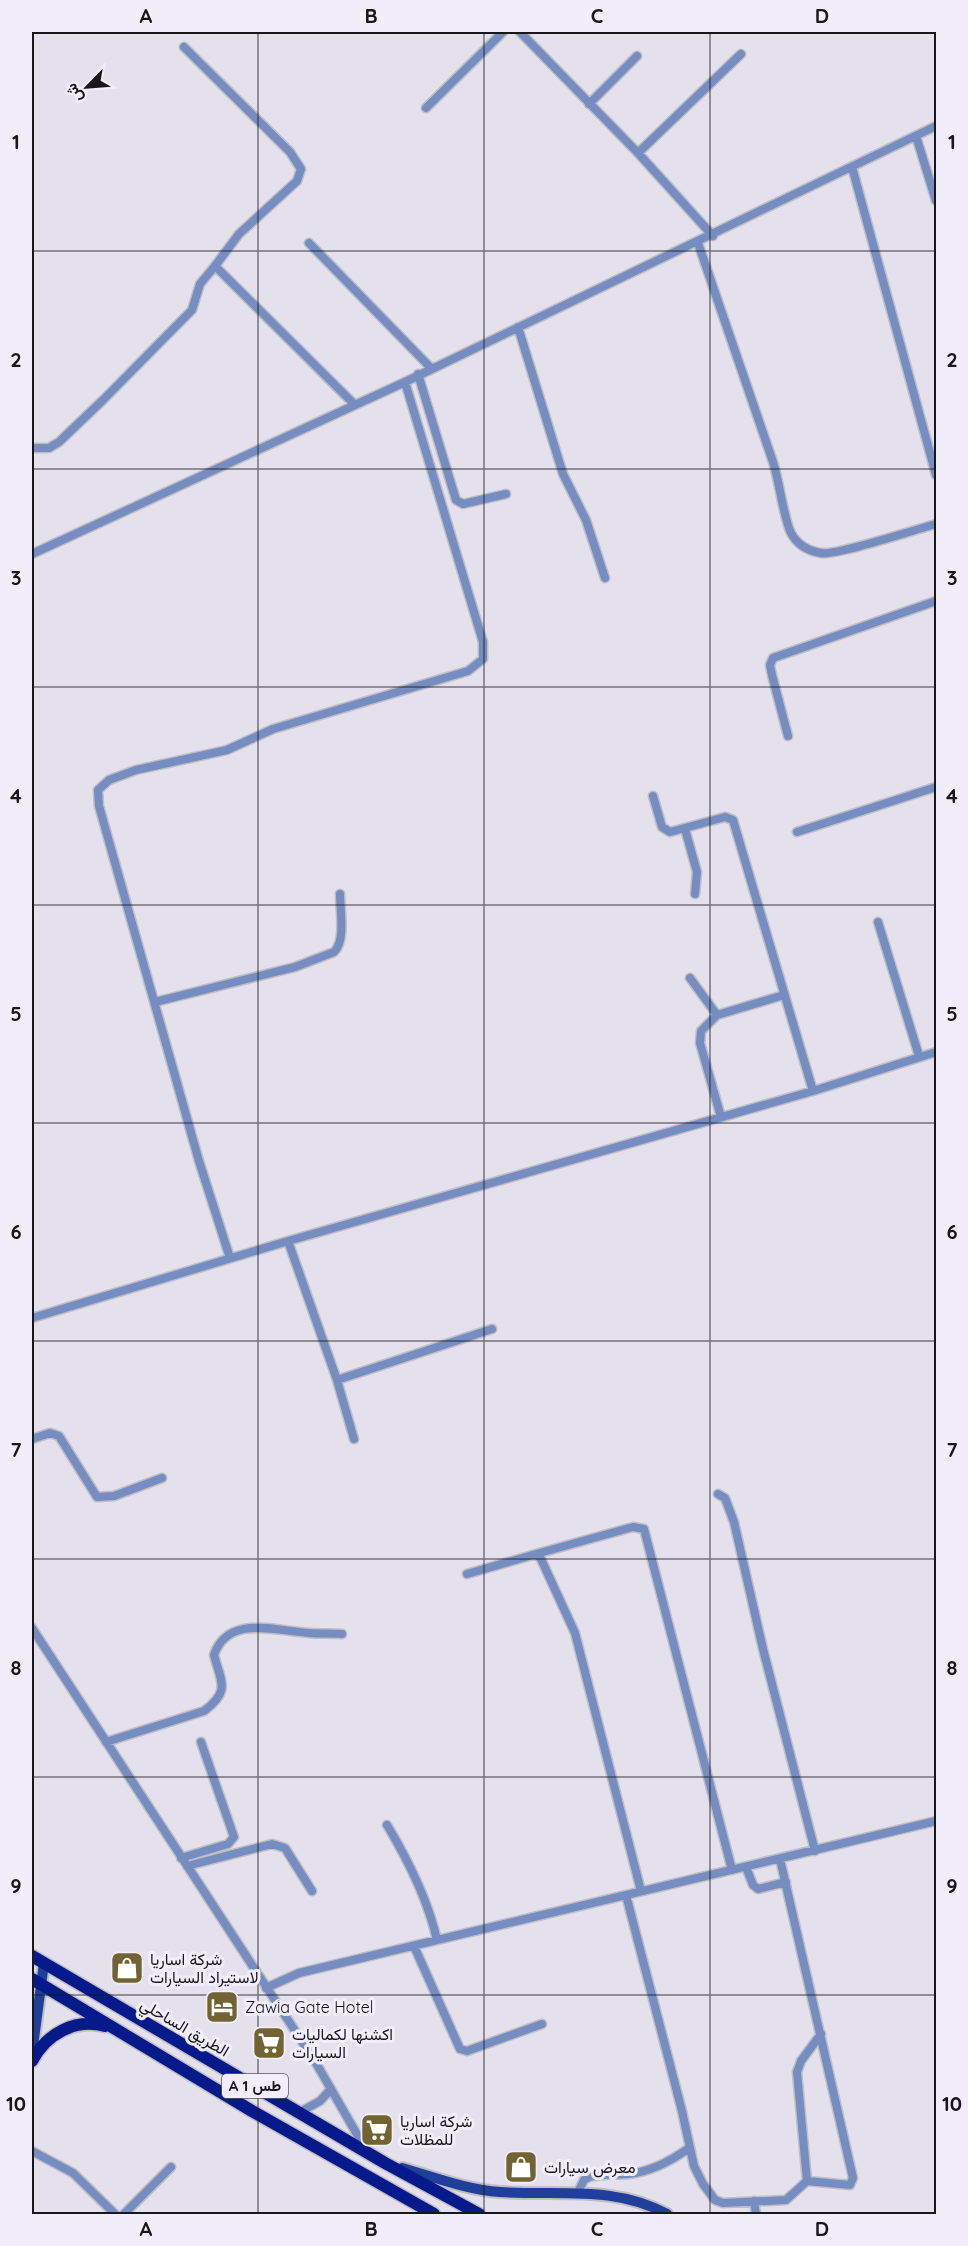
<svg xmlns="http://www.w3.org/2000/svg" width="968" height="2246" font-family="Quicksand,Vazirmatn,sans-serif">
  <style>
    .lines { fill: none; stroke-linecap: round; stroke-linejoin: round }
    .minor-casing { stroke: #bfbdc6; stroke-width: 11 }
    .major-casing { stroke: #bfbdc6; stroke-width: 14 }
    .highway-casing { stroke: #bfbdc6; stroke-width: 15 }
    .minor { stroke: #758dc0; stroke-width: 8 }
    .major { stroke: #1f3f9b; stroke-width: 10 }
    .highway { stroke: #061a8c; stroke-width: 12 }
    .grid { fill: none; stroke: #18171b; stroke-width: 1.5; stroke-opacity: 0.55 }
    .labels { text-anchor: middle; stroke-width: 6; stroke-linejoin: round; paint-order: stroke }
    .shield { fill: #f1eef9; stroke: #59585e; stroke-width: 1.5 }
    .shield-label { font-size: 15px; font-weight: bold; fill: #18171b }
    .poi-label { font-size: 16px; fill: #18171b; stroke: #f1eef9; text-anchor: start }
    .street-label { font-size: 16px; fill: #18171b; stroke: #f1eef9 }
    .neatline { fill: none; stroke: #18171b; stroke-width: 2 }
    .grid-label { font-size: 20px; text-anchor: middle; font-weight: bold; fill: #18171b }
  </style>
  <rect width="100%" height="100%" fill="#e4e1ec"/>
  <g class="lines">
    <defs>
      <path id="minor" d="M520,32L638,153L713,236
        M184,47L290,152L301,169L297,181L239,234L215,266L355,405
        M589,104L637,56
        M426,108L503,32
        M916,136L936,201
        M638,153L741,54
        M852,167L936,475
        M309,243L431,368
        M698,243L773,462C779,480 784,520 791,533C797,544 808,551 821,553C835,556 917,529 936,524
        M518,327L563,474L586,520L605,578
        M418,374L456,500L463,504L506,494
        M32,448H49L59,442L103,400L192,310L200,284L215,266
        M32,554L405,382L936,126
        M788,736L772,675L770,665L773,658L936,601
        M653,796L662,827L670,832L725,817L733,820L813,1091
        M685,829L697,872L695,894
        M797,832L936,787
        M878,922L919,1056
        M690,978L717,1015
        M155,1002L295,967L334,952C346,941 340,910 340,894
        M721,1117L700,1043L701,1031L717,1015L784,995
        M288,1241L337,1380L354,1439
        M230,1258L199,1161L99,806L98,790L109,780L136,770L227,750L273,729L468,671L483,659V642L405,382
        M32,1318L288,1241L813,1091L936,1052
        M337,1380L492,1329
        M32,1439L50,1433L59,1436L97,1497L114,1496L162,1478
        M718,1494L725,1498L734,1522L763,1649L815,1851
        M536,1554L633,1527L644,1529L732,1870
        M467,1574L536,1554L541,1559L575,1633L641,1891
        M32,1628L316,2063L366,2150
        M106,1742L204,1711C231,1691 221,1682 214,1655C228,1614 276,1631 309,1633C319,1634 331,1633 342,1634
        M387,1825C408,1860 428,1900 437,1940
        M181,1858L228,1844L234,1837L201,1742
        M187,1866L272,1844L285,1848L312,1891
        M746,1867L753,1885L758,1889L786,1882
        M626,1895L682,2111L694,2166L703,2184L715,2200L723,2203L786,2200L807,2181L850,2185L853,2178L780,1859
        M414,1946L460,2049L467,2051L542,2024
        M266,1988L299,1973L936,1821
        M300,2112L320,2101L331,2089
        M32,2151L73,2173L115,2214
        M807,2181L797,2072L801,2061L821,2034
        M578,2192L584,2180L589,2177C601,2174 615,2175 628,2174C650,2172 671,2161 689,2148
        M754,2201L756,2214
        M124,2214L171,2167"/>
      <path id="major" d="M32,2054L44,1963
        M402,2168C434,2177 467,2190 500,2192C558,2196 614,2185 667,2214"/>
      <path id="highway" d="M32,1956L385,2163L479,2214
        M32,1979L252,2111L434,2214
        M32,2061C46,2034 75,2018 105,2026"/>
    </defs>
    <use href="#minor" class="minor-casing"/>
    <use href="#major" class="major-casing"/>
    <use href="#highway" class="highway-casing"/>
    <use href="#minor" class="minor"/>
    <use href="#major" class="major"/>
    <use href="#highway" class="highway"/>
  </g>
  <path class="grid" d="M258,32V2214M484,32V2214M710,32V2214M32,251H936M32,469H936M32,687H936M32,905H936M32,1123H936M32,1341H936M32,1559H936M32,1777H936M32,1995H936"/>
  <defs>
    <symbol id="shop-square" viewBox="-11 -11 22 22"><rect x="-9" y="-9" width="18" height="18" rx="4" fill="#726432" stroke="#f1eef9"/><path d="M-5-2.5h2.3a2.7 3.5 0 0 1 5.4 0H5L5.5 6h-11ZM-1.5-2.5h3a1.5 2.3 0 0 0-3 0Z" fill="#fff"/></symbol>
    <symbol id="hotel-square" viewBox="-11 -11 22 22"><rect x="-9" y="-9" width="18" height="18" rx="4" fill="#726432" stroke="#f1eef9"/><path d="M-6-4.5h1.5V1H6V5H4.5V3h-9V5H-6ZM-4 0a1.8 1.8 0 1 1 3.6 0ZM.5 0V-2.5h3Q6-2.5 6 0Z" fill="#fff"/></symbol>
    <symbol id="supermarket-square" viewBox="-11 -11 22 22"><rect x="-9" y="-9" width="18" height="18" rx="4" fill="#726432" stroke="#f1eef9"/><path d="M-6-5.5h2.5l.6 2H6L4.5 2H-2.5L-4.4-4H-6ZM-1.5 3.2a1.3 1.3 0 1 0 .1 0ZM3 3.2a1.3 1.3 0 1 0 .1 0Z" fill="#fff"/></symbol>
  </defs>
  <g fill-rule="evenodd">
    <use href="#shop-square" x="108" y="1949" width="38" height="38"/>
    <use href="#hotel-square" x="203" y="1988" width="38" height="38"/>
    <use href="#supermarket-square" x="250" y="2024" width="38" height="38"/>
    <use href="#supermarket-square" x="358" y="2111" width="38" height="38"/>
    <use href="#shop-square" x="502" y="2148" width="38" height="38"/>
  </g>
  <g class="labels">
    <rect class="shield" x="222" y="2074" width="66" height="24" rx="4.5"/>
    <g class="shield-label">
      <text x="255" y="2091">A 1 طس</text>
    </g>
    <g class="poi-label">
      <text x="150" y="1965">شركة اساريا<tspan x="150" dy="18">لاستيراد السيارات</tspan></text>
      <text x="245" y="2013">Zawia Gate Hotel</text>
      <text x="292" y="2040">اكشنها لكماليات<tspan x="292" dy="18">السيارات</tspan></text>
      <text x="400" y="2127">شركة اساريا<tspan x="400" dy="18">للمظلات</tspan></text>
      <text x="544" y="2173">معرض سيارات</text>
    </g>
    <g class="street-label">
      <text transform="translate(185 2027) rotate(30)" y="6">الطريق الساحلي</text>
    </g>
  </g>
  <rect width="968" height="2246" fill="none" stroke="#f1eef9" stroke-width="66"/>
  <g transform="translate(87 87) rotate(245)" stroke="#f1eef9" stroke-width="4.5" paint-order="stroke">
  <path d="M0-4.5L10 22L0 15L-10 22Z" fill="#18171b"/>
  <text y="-9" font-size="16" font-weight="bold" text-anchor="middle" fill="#18171b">ش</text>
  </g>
  <rect x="33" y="33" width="902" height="2180" class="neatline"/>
  <g class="grid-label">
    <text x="146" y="23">A</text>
    <text x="371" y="23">B</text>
    <text x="597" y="23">C</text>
    <text x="822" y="23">D</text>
    <text x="16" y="149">1</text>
    <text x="952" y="149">1</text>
    <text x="16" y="367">2</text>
    <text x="952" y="367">2</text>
    <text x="16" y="585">3</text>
    <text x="952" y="585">3</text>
    <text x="16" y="803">4</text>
    <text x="952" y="803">4</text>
    <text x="16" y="1021">5</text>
    <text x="952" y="1021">5</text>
    <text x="16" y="1239">6</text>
    <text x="952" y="1239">6</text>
    <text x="16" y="1457">7</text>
    <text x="952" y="1457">7</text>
    <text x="16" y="1675">8</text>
    <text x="952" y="1675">8</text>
    <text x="16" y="1893">9</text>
    <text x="952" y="1893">9</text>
    <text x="16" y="2111">10</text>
    <text x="952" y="2111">10</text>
    <text x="146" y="2236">A</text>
    <text x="371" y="2236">B</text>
    <text x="597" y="2236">C</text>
    <text x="822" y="2236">D</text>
  </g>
</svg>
